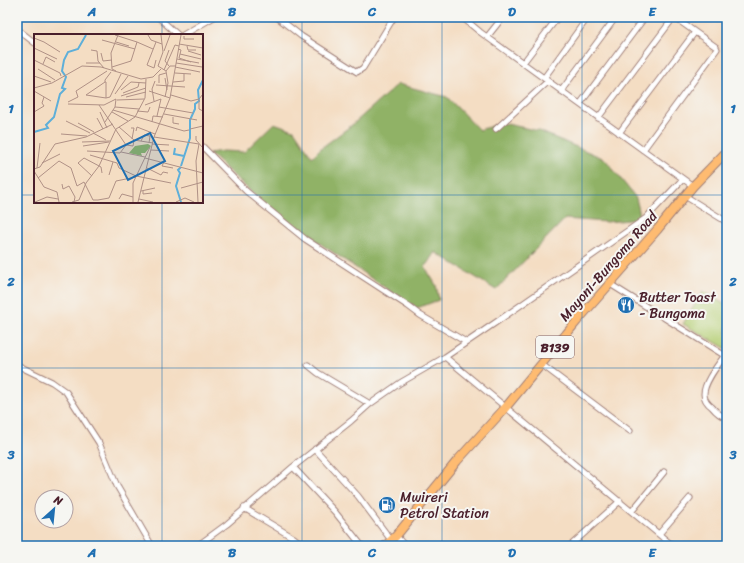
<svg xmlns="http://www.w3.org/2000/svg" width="744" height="563" font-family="Sriracha,sans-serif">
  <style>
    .green { fill: #b5cf75; stroke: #807750 }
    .forest { fill: #90b266; stroke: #6d6848 }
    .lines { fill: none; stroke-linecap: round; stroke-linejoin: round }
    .street-casing { stroke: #9f7e77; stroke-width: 7 }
    .primary-casing { stroke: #9f7e77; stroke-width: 10 }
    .street { stroke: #fff; stroke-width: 5 }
    .primary { stroke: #febb71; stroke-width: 8 }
    .grid { fill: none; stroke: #1f6fb2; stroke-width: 1; stroke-opacity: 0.55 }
    .labels { text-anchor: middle; stroke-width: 4; stroke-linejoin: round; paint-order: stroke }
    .shield { fill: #f6f6f2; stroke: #7e6067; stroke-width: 1 }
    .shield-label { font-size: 13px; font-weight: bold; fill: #4a1f2b }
    .street-label { font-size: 14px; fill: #4a1f2b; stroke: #f6f6f2 }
    .poi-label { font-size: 14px; fill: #4a1f2b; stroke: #f6f6f2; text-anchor: start }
    .inset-river { fill: none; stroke: #5eafd9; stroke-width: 2 }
    .inset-road { fill: none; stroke: #b09186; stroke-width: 1 }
    .view { fill: #1f6fb2; fill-opacity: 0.15; stroke: #1f6fb2; stroke-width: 2 }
    .inset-edge { fill: none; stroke: #4a1f2b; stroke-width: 2 }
    .neatline { fill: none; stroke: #1f6fb2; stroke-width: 1.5 }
    .grid-label { font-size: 13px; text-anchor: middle; font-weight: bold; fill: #1f6fb2 }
  </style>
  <rect width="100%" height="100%" fill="#f6f6f2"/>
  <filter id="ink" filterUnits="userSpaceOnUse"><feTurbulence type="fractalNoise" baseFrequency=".025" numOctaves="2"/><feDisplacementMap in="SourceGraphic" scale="8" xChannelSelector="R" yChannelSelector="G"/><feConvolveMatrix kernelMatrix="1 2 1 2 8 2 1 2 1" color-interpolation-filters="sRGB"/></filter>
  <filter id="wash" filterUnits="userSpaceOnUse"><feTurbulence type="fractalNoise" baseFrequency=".012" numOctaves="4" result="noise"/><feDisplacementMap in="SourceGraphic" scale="16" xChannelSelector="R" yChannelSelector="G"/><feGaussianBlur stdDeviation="0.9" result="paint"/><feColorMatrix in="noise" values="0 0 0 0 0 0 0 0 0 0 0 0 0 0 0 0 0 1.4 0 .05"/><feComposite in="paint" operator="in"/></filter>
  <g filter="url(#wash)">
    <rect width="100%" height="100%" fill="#f4ddc3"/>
    <path class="green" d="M703,291L727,306V349L683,324Z"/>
    <path class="forest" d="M398,84L447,97L479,130L502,123L539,131L605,159L636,198L641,219L606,222L565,219L496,290L435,252L425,267L436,285L439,300L414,309L387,289L271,210L209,153L223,151L244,152L274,123L294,130L312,157L321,148L352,125Z"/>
  </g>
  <g filter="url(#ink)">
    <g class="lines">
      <defs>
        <path id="street" d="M158,17L178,35
          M277,17L301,36L357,72L363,68L394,17
          M462,17L480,32L693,186
          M17,29L35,43
          M183,35L214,17
          M487,37L503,17
          M523,63L558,17
          M544,78L588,17
          M561,91L616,17
          M580,104L645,17
          M598,118L674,17
          M496,129L548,81
          M619,133L695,32
          M202,146L246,191L305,239L408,306L420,315L466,342
          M643,150L717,49L716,47L674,17
          M685,196L727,222
          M610,284L727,357
          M725,355C718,365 704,382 704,394C704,399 708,404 712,407C716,412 721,416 727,418
          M445,357L673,546
          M541,364L630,431
          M17,365L52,382L66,392L99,443L117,486L152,546
          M308,365L318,373L370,404
          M315,449L358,496L391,540
          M293,467L335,512L362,546
          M244,508L294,538L304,546
          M632,511L664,472
          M659,534L690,498
          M396,536L405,546
          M197,546L227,524L293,467L351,421L370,404L400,383L445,357L495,323L646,218L683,179
          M570,546L620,501"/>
        <path id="primary" d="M385,546L396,536L457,461L506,407L577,321L657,230L693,186L727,151"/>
      </defs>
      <use href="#street" class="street-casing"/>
      <use href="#primary" class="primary-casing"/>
      <use href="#street" class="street"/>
      <use href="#primary" class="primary"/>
    </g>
  </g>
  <path class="grid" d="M162,17V35M302,17V546M442,17V546M582,17V546M17,195H35M202,195H727M162,202V546M17,368H727"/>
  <defs>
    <symbol id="restaurant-disc" viewBox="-11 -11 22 22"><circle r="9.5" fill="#1f6fb2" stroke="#f6f6f2"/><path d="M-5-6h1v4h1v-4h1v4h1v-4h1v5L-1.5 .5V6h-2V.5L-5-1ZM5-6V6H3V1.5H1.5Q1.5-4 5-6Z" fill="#fff"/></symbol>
    <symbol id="fuel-disc" viewBox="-11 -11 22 22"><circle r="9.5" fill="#1f6fb2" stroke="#f6f6f2"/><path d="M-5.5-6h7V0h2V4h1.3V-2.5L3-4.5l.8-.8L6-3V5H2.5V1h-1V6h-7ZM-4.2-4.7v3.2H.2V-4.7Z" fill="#fff"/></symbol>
  </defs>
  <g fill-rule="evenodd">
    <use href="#restaurant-disc" x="616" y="295" width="20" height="20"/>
    <use href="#fuel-disc" x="377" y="495" width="20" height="20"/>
  </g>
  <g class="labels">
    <rect class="shield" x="536" y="336" width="38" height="22" rx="3"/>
    <g class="shield-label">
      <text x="555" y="352">B139</text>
    </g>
    <g class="street-label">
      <text transform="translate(608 266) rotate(-49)" y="5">Mayoni-Bungoma Road</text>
    </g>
    <g class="poi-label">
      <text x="639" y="302">Butter Toast<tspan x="639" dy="16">- Bungoma</tspan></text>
      <text x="400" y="502">Mwireri<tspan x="400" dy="16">Petrol Station</tspan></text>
    </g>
  </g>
  <g transform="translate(34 34)">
    <rect width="169" height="169" fill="#f4ddc3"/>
    <path d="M114,110L117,112L111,119H107L108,122L95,119L101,112Z" fill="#90b266"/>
    <path class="inset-river" d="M0,98L14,94L12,91L20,83L26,60L31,55L28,54L32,43L28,37L30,26L34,18L44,15L52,1M141,114L140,120L150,122M147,132L156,104V86L161,75V70L165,67L164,56L169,46M147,168L142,152L146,139L144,136L147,133"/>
    <path class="inset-road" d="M114,1L117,6L128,10M127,1L129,18L124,32L132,37L134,49L131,63M150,2V5H160M0,4L10,8L26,18M68,6L101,15M82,8L95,12M103,8L119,15M122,8L113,31L120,34L122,26M145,10L169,14M153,12L154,16H162M0,14L23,25M144,15L147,16L145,24L157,28M57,16L63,17L64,27L70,34M130,17L136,1M154,17L167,21M67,19L69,27L78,26M146,20L167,25M143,25L165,29M0,26L26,39L27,42M52,29H66M142,29L168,33M9,30L12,23L21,28M135,32L131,27L135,16M78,33L97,27L103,8L81,1M141,33L166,38M4,35L21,46M130,36L141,11L145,12M82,37L78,35L77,19L84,1M132,37L136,32H142M141,39L157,40M0,42L17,48M131,44L133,56M71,48L52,61L72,64V48H71V46L77,38M139,48L150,47V40M125,49V41L132,39M122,51L151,53M0,54L18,49L48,32L67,33L107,45L119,43L127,35M87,56L97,48L112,49M0,57L17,67M115,57L136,64M89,59L104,53L105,49M81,60L94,42M137,61L157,67L165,65L169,60M87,62L112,54M92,63L112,58M72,64L76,63L87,40M83,66L110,65M165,66V75L169,77M120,67L118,55L121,47M34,68L44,63L42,57L73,37M34,70L70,71L82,65L81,73L71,88M65,71L92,111M111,71L127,65L123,82M81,73L105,75M125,73L159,79M79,76L150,97L155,96M103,77L114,78L116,73M0,78L10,72L8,69L10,63M66,78L73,94M78,78L94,87M130,80L163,86M139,83V89L145,90M63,84L69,95M32,87L56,99M118,88L119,82L129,83M44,89L60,98M85,93L100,106L119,109M97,94H100L98,105M82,95L101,83L111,64L112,45M156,95L169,92M102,97L103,93L121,100M59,99L72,106M27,100L53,102M162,102V106L169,114M120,103L165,110M107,107L110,101L116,102L115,109M48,108L76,107M118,110L135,111M92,111L99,112L100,106M49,112L75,108M117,116L135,117M53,117L86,119L92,111M87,118L111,123M56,121L83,129L85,134L102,142M111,124L169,139M130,128L128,132L139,134M8,129L26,120M3,134L6,109M113,134L127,141L129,138L134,139M0,135L6,133L21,110L52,103L79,90M0,137L10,153L23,158L25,168M75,141L79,128M58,142L44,129L50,124L67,133L68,139M102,142L137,149M4,144L25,127L37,134L43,152L50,148L59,166H64L75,164L82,147L102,143M28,150L29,155L35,152L41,163L40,168M147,154L169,148M107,157L121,154M109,157V160L118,159M85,165L88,160L99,163M105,165L119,168M1,168L13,163L24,165M38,168L45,166L52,149L65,132L82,95M99,168V149L116,113M104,168L120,103L136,64L147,1M142,168L151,164L160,168M164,168L162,127L165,110"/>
    <path class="view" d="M116,99L131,127L94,146L79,117Z"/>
    <rect width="169" height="169" class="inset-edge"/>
  </g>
  <rect width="744" height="563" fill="none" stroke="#f6f6f2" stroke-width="44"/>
  <g transform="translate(54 509) rotate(27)"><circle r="19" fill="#f6f6f2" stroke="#b1a0a2"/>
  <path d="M0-3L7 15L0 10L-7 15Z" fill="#1f6fb2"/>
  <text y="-6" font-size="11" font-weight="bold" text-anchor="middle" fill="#4a1f2b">N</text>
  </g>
  <rect x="22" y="22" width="700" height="519" class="neatline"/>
  <g class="grid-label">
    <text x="92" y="16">A</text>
    <text x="232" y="16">B</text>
    <text x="372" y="16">C</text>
    <text x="512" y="16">D</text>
    <text x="652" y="16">E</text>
    <text x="11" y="113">1</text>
    <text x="733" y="113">1</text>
    <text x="11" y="286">2</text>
    <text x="733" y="286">2</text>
    <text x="11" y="459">3</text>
    <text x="733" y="459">3</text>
    <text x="92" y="557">A</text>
    <text x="232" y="557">B</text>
    <text x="372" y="557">C</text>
    <text x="512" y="557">D</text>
    <text x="652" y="557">E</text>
  </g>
</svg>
